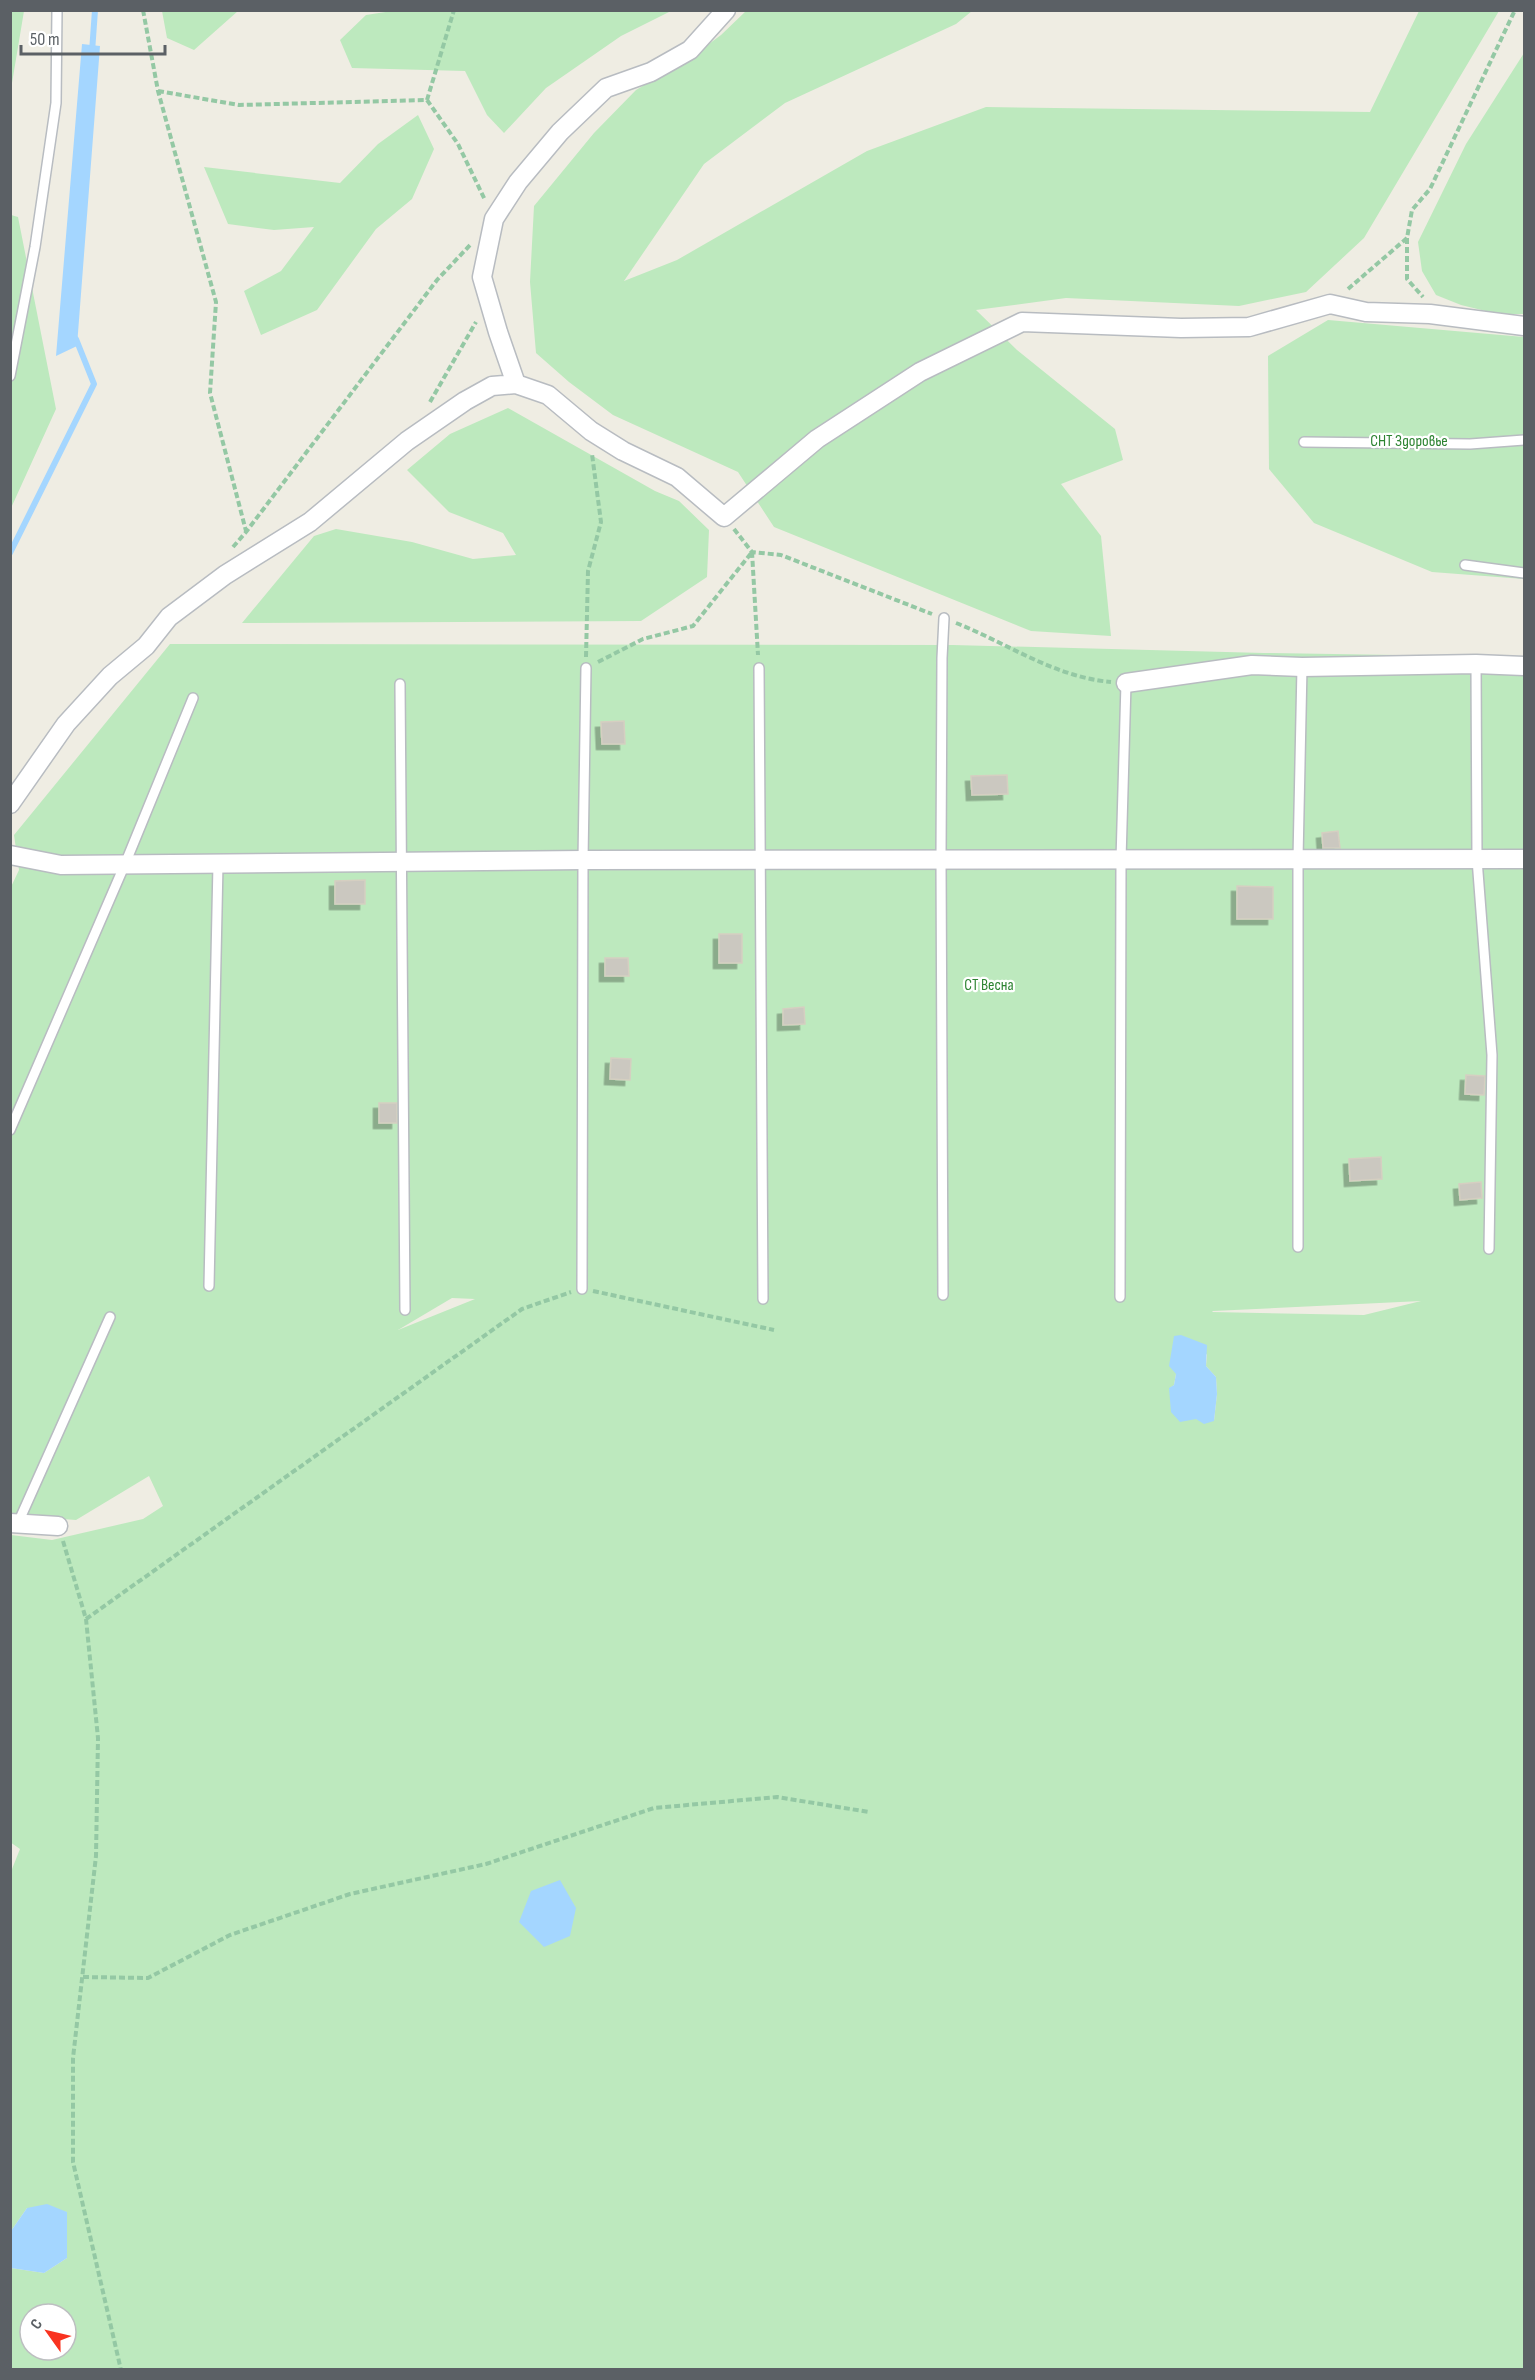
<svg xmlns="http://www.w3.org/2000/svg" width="1535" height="2380" font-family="'Sofia Sans Condensed',sans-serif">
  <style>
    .green { fill: #bde9be; fill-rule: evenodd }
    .water { fill: #a4d6ff }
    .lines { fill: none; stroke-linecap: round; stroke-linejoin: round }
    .stream { stroke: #a4d6ff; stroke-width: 6 }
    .building { fill: #cbc8c0; stroke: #d5cfc1; stroke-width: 1.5; filter: url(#shadow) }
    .lane-casing { stroke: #b8bcc1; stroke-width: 12 }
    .street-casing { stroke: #b8bcc1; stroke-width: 21 }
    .path { stroke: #94c8a4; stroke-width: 4; stroke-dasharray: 6 3; stroke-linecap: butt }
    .lane { stroke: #fff; stroke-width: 9 }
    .street { stroke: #fff; stroke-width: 18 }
    .labels { text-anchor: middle; stroke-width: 4.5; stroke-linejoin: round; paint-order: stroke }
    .park-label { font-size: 16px; fill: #2c8331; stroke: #fff }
  </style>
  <defs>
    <filter id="shadow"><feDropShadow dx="-5.5" dy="5.5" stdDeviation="0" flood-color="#0004"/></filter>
  </defs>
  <rect width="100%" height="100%" fill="#efede3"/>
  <path class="green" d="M11,10L24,11L11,89L10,11Z
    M162,11V10L238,11L194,50L167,38Z
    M392,11V10L671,11L621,36L546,88L504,133L487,115L465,71L352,68L340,40L366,15Z
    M746,11H972L956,24L785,103L704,164L624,281L677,260L867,151L986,107L1370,112L1419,11H1499L1364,238L1306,292L1239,306L1066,298L976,310L1017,350L1115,429L1123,460L1061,484L1101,536L1111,636L1031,631L774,527L738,472L613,415L569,382L536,353L530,282L534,206L594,133L636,90L694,55L721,35Z
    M1524,53V314H1498L1461,305L1436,295L1422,271L1418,242L1466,144Z
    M418,115L434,149L412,199L376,229L317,310L261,335L244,291L281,271L314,227L274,230L228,224L204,167L340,183L378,144Z
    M11,215L18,217L56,409L11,508Z
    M1328,320L1524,337V579L1432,572L1314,523L1269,469L1268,356Z
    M508,408L655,491L679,501L709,530L707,577L641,621L242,623L314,536L336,529L412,542L473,559L516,555L503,533L449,512L407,470L450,434Z
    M170,644L953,645L1264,653L1524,657V2369H11V2268L44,2273L67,2258V2212L27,2208L11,2231L10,1874L20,1849L10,1842L11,1535L52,1540L143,1519L163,1506L149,1476L76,1520L11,1515L10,889L19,870L14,835ZM452,1298L475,1299L398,1330ZM1421,1301L1364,1315L1212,1312L1213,1311ZM1207,1354L1206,1366L1216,1377L1217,1394L1214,1421L1196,1419L1169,1389L1174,1385L1176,1374ZM30,2314H66V2350H30Z"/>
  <path class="water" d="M82,44L100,46L77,346L56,356Z
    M1181,1335L1207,1345L1206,1366L1216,1377L1217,1394L1214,1421L1204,1424L1196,1419L1180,1422L1171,1412L1169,1388L1174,1385L1176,1374L1169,1366L1174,1336Z
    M560,1880L576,1908L570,1936L544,1947L519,1922L531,1891Z
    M47,2204L67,2212V2258L44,2273L11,2268V2231L27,2208Z"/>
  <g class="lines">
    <path class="stream" d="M92,52L95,10
      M10,553L94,384L76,339"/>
  </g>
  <path class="building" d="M624,721L625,744H602L601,722Z
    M1007,775L1008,794L972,795L971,776Z
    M1338,831L1340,848H1323L1322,833Z
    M365,880V904H335V881Z
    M1237,886L1273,887V919H1237Z
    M719,934H742V963H719Z
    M605,958H628L629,976H605Z
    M804,1007L805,1024L783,1025V1009Z
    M611,1058L631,1059L630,1080L610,1079Z
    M1466,1075L1485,1076L1484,1095L1465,1094Z
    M379,1103H397V1123H379Z
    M1381,1157L1382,1179L1350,1181L1349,1159Z
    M1481,1182L1482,1198L1460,1200L1459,1184Z"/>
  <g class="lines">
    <defs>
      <path id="lane" d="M10,376L35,247L56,103L57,10
        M1304,442L1470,444L1524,440
        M1465,565L1524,573
        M1476,664L1477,859L1492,1055L1489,1249
        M759,668L763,1299
        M400,684L405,1310
        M10,1130L125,864L193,698
        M1298,1247V859L1302,667
        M209,1286L218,864
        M582,1289L583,860L586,668
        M943,1295L941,860L942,658L944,618
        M1120,1297L1121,860L1126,683
        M18,1523L110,1317"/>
      <path id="street" d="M516,384L498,332L482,277L494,219L518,182L560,132L606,88L651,72L690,50L726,10
        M1126,683L1252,665L1302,667L1476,664L1524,666
        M10,804L66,724L110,676L146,646L169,617L225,575L310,522L407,441L465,401L492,386L516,384L548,395L591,431L623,451L677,477L724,517L817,439L920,372L1022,322L1181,328L1249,327L1330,304L1366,312L1430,314L1524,326
        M10,855L61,865L583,860L1524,859
        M10,1523L58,1526"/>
    </defs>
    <use href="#lane" class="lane-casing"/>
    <use href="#street" class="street-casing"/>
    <path class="path" d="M143,10L158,91L216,302L210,393L246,531
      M158,91L239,105L427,100L454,10
      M427,100L458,144L485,200
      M1407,238V279L1423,297
      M1348,289L1407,238L1412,210L1430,189L1515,10
      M430,402L476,322
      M734,529L752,552L781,555L932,614
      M233,547L246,532L437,280L471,244
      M752,552L758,655
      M956,623C1007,643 1054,677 1111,682
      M586,657L588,571L601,522L592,454
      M598,662L643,639L693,626L752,552
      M593,1291L774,1330
      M63,1541L86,1619L98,1738L96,1856L73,2058V2162L121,2370
      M86,1619L522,1309L571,1292
      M83,1977L148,1978L230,1935L350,1894L486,1864L654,1808L777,1797L869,1812"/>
    <use href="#lane" class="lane"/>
    <use href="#street" class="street"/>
  </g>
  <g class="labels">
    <g class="park-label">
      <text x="1409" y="446">СНТ Здоровье</text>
      <text x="989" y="990">СТ Весна</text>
    </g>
  </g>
  <rect width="1535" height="2380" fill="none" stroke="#5b6065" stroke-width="24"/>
  <g transform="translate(48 2332) rotate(304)"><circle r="28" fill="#ffffff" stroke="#bdbfc1" stroke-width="1.5"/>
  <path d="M0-4.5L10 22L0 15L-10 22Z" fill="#f93320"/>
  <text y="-9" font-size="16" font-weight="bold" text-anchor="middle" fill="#5b6065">С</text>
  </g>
  <path d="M21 45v9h144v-9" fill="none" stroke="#5b6065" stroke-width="3"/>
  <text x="30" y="45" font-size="18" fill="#5b6065" stroke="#ffffff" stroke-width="4.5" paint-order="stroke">50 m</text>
</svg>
